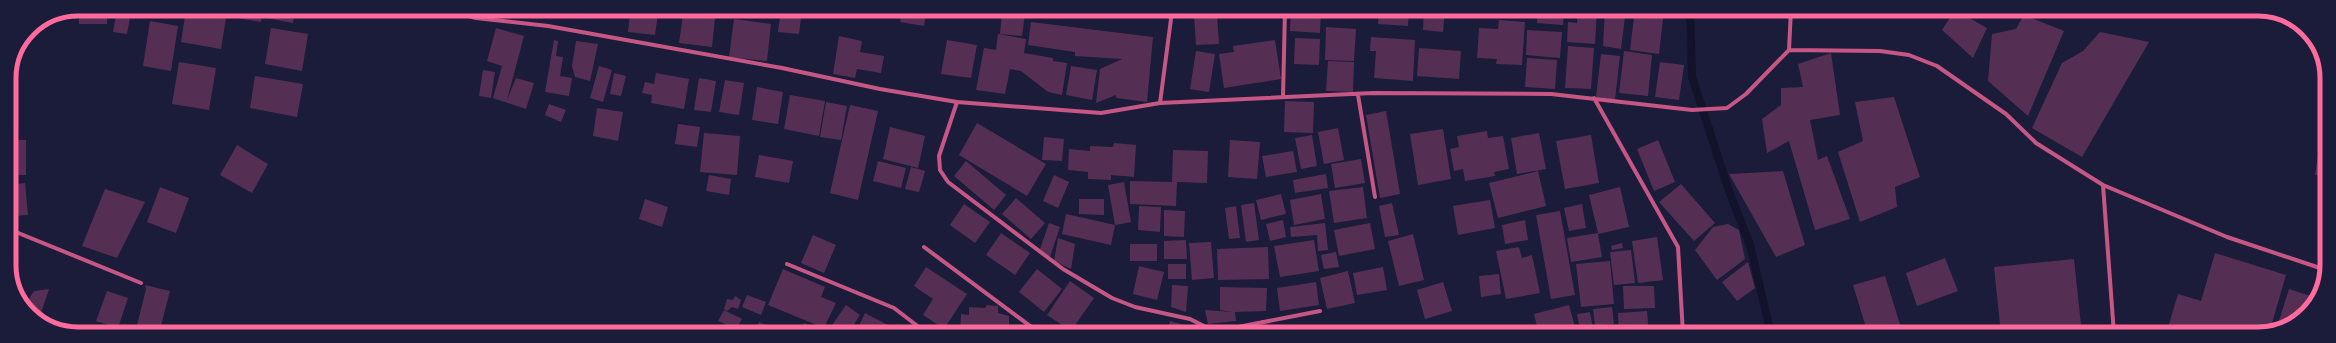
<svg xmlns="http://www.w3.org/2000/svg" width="2336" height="343" font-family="'Asap Condensed',sans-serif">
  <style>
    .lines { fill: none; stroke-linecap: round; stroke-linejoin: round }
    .stream { stroke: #12122b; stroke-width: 8 }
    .building { fill: #542f53 }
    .minor { stroke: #c65784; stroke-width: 4 }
    .rim { fill: none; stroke: #ff6b9d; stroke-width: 5 }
  </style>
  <rect width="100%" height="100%" fill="#1b1b3a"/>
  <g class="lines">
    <path class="stream" d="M1690,9L1692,77L1729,191L1750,245L1771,334"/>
  </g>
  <path class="building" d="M79,9H107V24H79Z
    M117,9L131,12L127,34L113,32Z
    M186,9H218L227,12L221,49L181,42Z
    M238,9H263L261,22L237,18Z
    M268,9H295L293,23L266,18Z
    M621,9H646V12L658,13L655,35L628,32L630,13L621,12Z
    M685,9H725L724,17L685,12Z
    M781,9H802L799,34L778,32Z
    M887,9H897V12Z
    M902,9H927L924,26L900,22Z
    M1223,9H1273L1271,18L1223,12Z
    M1291,9H1321L1320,33L1290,31Z
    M1379,9H1409L1408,26L1378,24Z
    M1424,9H1445L1443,32L1423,30Z
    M1472,9H1496V16L1472,14Z
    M1538,9H1564L1563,25L1537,23Z
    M1578,9H1597L1595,44L1567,42L1568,22L1577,23Z
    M1605,9H1626L1621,49L1603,46Z
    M1635,9L1664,10L1659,54L1630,50Z
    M1955,10L1987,28L1973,58L1942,30Z
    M1002,12L1025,14L1022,36L1000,34Z
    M683,15L715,18L712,47L679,43Z
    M2024,15L2064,31L2028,116L1988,81L1992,34L2016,29Z
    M1217,16L1219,44L1196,45L1194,17Z
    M734,19L771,24L767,61L729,57Z
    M1499,20L1525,22L1522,65L1496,64L1497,59L1477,58L1479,28L1498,29Z
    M150,21L178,26L171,71L143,66Z
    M1031,22L1153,37L1147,102L1116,98V95L1096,103L1100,69L1122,59L1075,56V52L1028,45Z
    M1326,27L1356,29L1354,61L1325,60Z
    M271,28L308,34L302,71L265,64Z
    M496,28L524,36L507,100L516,78L534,83L526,109L493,98L502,66L487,61Z
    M1527,30L1562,32L1560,58L1526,55Z
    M2100,32L2149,42L2082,157L2032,128L2062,63L2083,51Z
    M998,34L1026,39L1024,53L1053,58V61L1067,63L1062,95L1048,92L1021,71L1010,69L1005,94L976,90L984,48L996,50Z
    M839,36L862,41L860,52L884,56L881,73L857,69L855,78L833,74Z
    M1371,37L1415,40L1413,81L1374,78L1376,51H1370Z
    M1295,38L1320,39L1319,65L1294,64Z
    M554,40L558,41L556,56L563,57L560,76L572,78L569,96L545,92Z
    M947,40L977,45L971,78L941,74Z
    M1275,40L1281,79L1224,88L1219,54L1234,52L1233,46Z
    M576,41L598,44L590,81L575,77L572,66Z
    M1568,46L1594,48L1591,89L1565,88Z
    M1419,48L1461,51L1459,79L1417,76Z
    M1196,51L1215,54L1209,92L1190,89Z
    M1624,51L1652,55L1648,96L1619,93Z
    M1831,53L1840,115L1810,120L1818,160L1827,156L1850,219L1815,230L1789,141L1767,153L1762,119L1781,105V88L1803,87L1798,64Z
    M1601,54L1620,56L1615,100L1596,97Z
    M1527,58L1557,60L1555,89L1525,87Z
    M1328,61L1354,62L1353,92L1326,91Z
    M179,62L216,68L209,110L172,104Z
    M1660,62L1684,65L1679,100L1655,97Z
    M599,66L612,70L603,102L590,98Z
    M1071,66L1097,70L1092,100L1066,95Z
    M483,70L495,72L491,98L479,96Z
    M614,73L626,76L621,96L610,94Z
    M656,73L689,79L684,109L651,103L652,95L642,93L645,82L654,84Z
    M255,76L303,84L297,117L250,108Z
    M699,78L716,81L711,112L694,110Z
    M725,80L744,83L739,115L719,112Z
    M757,87L783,92L778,124L752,120Z
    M790,95L825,101L819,136L784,129Z
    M1894,97L1920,177L1895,187L1897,207L1860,222L1838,152L1863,141L1855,102Z
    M1285,101L1314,102L1313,133L1284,132Z
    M826,102L847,106L841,140L820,137Z
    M549,104L566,110L561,122L545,115Z
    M850,105L878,111L858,200L830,193Z
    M597,108L623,112L618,141L593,136Z
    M1386,111L1400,194L1380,198L1366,115Z
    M977,123L1046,164L1027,196L959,155Z
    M678,124L700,127L697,147L675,144Z
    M890,127L925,136L918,168L883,159Z
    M1338,128L1344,160L1324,164L1318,132Z
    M1443,129L1451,179L1418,185L1410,134Z
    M1487,131L1488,138L1503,136L1509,169L1494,172L1495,176L1465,181L1463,169L1454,171L1450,149L1459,147L1457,136Z
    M704,133L740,136L737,175L700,172Z
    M1539,133L1546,169L1517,174L1511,138Z
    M1312,135L1317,166L1301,169L1295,138Z
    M1591,135L1599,183L1565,189L1556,141Z
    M1044,137L1064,139L1062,161L1042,160Z
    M2321,137L2326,138V177L2315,175Z
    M10,140H26V175H10Z
    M1230,140L1260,142L1257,179L1228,177Z
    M1658,140L1675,182L1654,191L1637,149Z
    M1114,143L1136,145L1134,177L1111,175V180L1088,179V172L1068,170L1069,149L1090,151V146L1113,147Z
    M237,145L268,164L252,193L220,175Z
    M1173,150L1208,151L1207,183L1177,182L1176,206L1130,204V181L1172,182Z
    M1293,151L1297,172L1266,177L1262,156Z
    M759,155L793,161L789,183L755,177Z
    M1361,159L1365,183L1335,188L1331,164Z
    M878,161L906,168L901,188L873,181Z
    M966,161L1006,195L994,210L954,176Z
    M911,167L925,171L919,192L905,189Z
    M1538,171L1546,206L1498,218L1489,183Z
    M1783,171L1805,245L1776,257L1729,174Z
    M1326,174L1328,188L1295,193L1293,180Z
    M709,175L731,179L729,195L706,191Z
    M1054,175L1069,182L1058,208L1043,201Z
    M1124,182L1131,222L1115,225L1108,185Z
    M25,183L28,215L13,216L10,185Z
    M1681,184L1715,223L1694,241L1659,202Z
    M160,187L189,198L176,233L147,222Z
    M1363,187L1367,218L1334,223L1329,191Z
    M1620,187L1629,227L1598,234L1602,257L1571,262L1567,238L1598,233L1589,195Z
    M105,189L145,202L117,258L82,246Z
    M1281,194L1286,214L1261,220L1256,200Z
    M1321,194L1325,219L1294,225L1290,200Z
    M1016,198L1045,223L1031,239L1002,214Z
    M645,199L668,207L662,227L639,219Z
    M1079,199H1104V215L1079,214Z
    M1490,200L1495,228L1458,235L1453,206Z
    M1254,203L1259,240L1246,242L1241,205Z
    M1392,203L1399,235L1385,237L1379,206Z
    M964,204L990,222L975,243L950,225Z
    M1582,204L1586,228L1569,231L1564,208Z
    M1139,206L1161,207L1160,232L1138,230Z
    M1236,206L1240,238L1229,239L1225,208Z
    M1164,210L1185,211L1184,237L1164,236Z
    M1560,211L1575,295L1551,299L1536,215Z
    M1066,214L1115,225L1111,245L1062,234Z
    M1283,220L1286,237L1270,241L1266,224Z
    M1525,220L1528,240L1505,244L1502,225Z
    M1049,223L1060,227L1050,257L1040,249Z
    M1325,223L1328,250L1318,251L1317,235L1291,237L1290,227Z
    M1370,223L1375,249L1339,256L1334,230Z
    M1728,224L1739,230L1745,259L1717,280L1695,250L1713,227Z
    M1001,233L1030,253L1015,275L986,255Z
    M1413,234L1424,280L1399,286L1388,241Z
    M813,235L836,245L824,273L801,263Z
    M1657,237L1663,280L1638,283L1632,241Z
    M1058,238L1075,244L1071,269L1054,261Z
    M1186,240L1187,259H1164V241Z
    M1314,240L1319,271L1280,277L1274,246Z
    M1211,242L1214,278L1192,280L1189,243Z
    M1622,243L1623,248L1612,250L1611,246Z
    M1130,244H1157V261H1130Z
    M1268,247L1269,279L1218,280L1217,249Z
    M1519,247L1522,258L1532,255L1540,293L1506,299L1496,251Z
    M1631,250L1635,283L1614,285L1610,252Z
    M1336,252L1339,267L1324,269L1321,255Z
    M2215,253L2286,275L2270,330L2258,334H2202L2196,332L2195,334H2166L2178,294L2201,301Z
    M1945,258L1958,291L1917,306L1906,273Z
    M2074,259L2082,334H2001L1994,267Z
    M1610,261L1614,304L1581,307L1576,264Z
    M1748,262L1755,288L1737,301L1722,282Z
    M1168,264H1186V279H1168Z
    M1139,266L1164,272L1157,300L1133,294Z
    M926,267L967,294L944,329L923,315L933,299L914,286Z
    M1383,267L1387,290L1357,295L1353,273Z
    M783,269L825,287L821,297L836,303L824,328L768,305Z
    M1037,269L1062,289L1044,312L1019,292Z
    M1348,271L1355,303L1327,309L1320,278Z
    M1499,274L1501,294L1481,297L1479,276Z
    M1885,276L1903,334H1868L1853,285Z
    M1070,281L1094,298L1071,331L1047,315Z
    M1316,282L1319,305L1280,311L1277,288Z
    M1443,282L1452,311L1425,319L1417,290Z
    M145,285L170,291L159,333H135L146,289Z
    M1172,285L1188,286L1186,312L1171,307Z
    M1623,286H1654L1655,308L1624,309Z
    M1220,287L1267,288L1266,311L1235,312L1236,321L1208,324L1205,310L1232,312L1220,310Z
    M49,289L39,319L32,317L25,305L34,291Z
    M2289,289L2314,297L2304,317L2277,327Z
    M107,291L128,298L118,328L96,321Z
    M747,295L766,302L761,315L742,307Z
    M735,296L741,300L738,309L732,307L727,311L724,309L727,299L733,300Z
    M846,305L860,315L848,334H839L830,328Z
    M987,305L998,306V313L1009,316V334H960L961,314L969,315V307L985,308Z
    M1569,305L1577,334H1539L1534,314Z
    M1612,307L1614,324L1595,326L1593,309Z
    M724,310L742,319L736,329L744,334H732L736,329L718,321Z
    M1647,311L1649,334H1619L1618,313Z
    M1590,312L1594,334H1581L1577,314Z
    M865,313L888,325L884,334H855Z
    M1170,321L1187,326L1185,334H1166Z
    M759,322L781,332L780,334H755Z
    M804,323L818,330L816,334H799Z
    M898,324L913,334H892Z
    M1093,327L1096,334H1080Z
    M1614,327L1615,334H1598V329Z
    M1126,328L1129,334H1117Z
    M1421,328L1422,334H1395V333Z
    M1342,331V334H1326V333Z"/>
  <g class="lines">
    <path class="minor" d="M442,9L476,18L548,26L782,68L880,89L957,102L1101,113L1160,103L1373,93L1551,94L1692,110L1727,108L1746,94L1789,50L1791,9
      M1789,50L1880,51L1909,55L1937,66L2006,114L2036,143L2103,185L2227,237L2326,270
      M1358,95L1375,197
      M1283,97L1285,9
      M1594,98L1678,247L1683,334
      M957,102L939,156L940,170L948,182L1063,269L1112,298L1135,307L1190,319L1206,327L1220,328L1238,327L1320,311
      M1160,103L1171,19L1169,13L1163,9
      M2103,185L2114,334
      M11,230L141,283
      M924,247L1041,334
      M787,264L894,308L928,334
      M1262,322V334"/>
  </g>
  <path d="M0 0H2336V343H0ZM78 16H2258A62 62 0 0 1 2320 78V265A62 62 0 0 1 2258 327H78A62 62 0 0 1 16 265V78A62 62 0 0 1 78 16Z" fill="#1b1b3a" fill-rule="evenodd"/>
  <path class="rim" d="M78 16H2258A62 62 0 0 1 2320 78V265A62 62 0 0 1 2258 327H78A62 62 0 0 1 16 265V78A62 62 0 0 1 78 16Z"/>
</svg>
